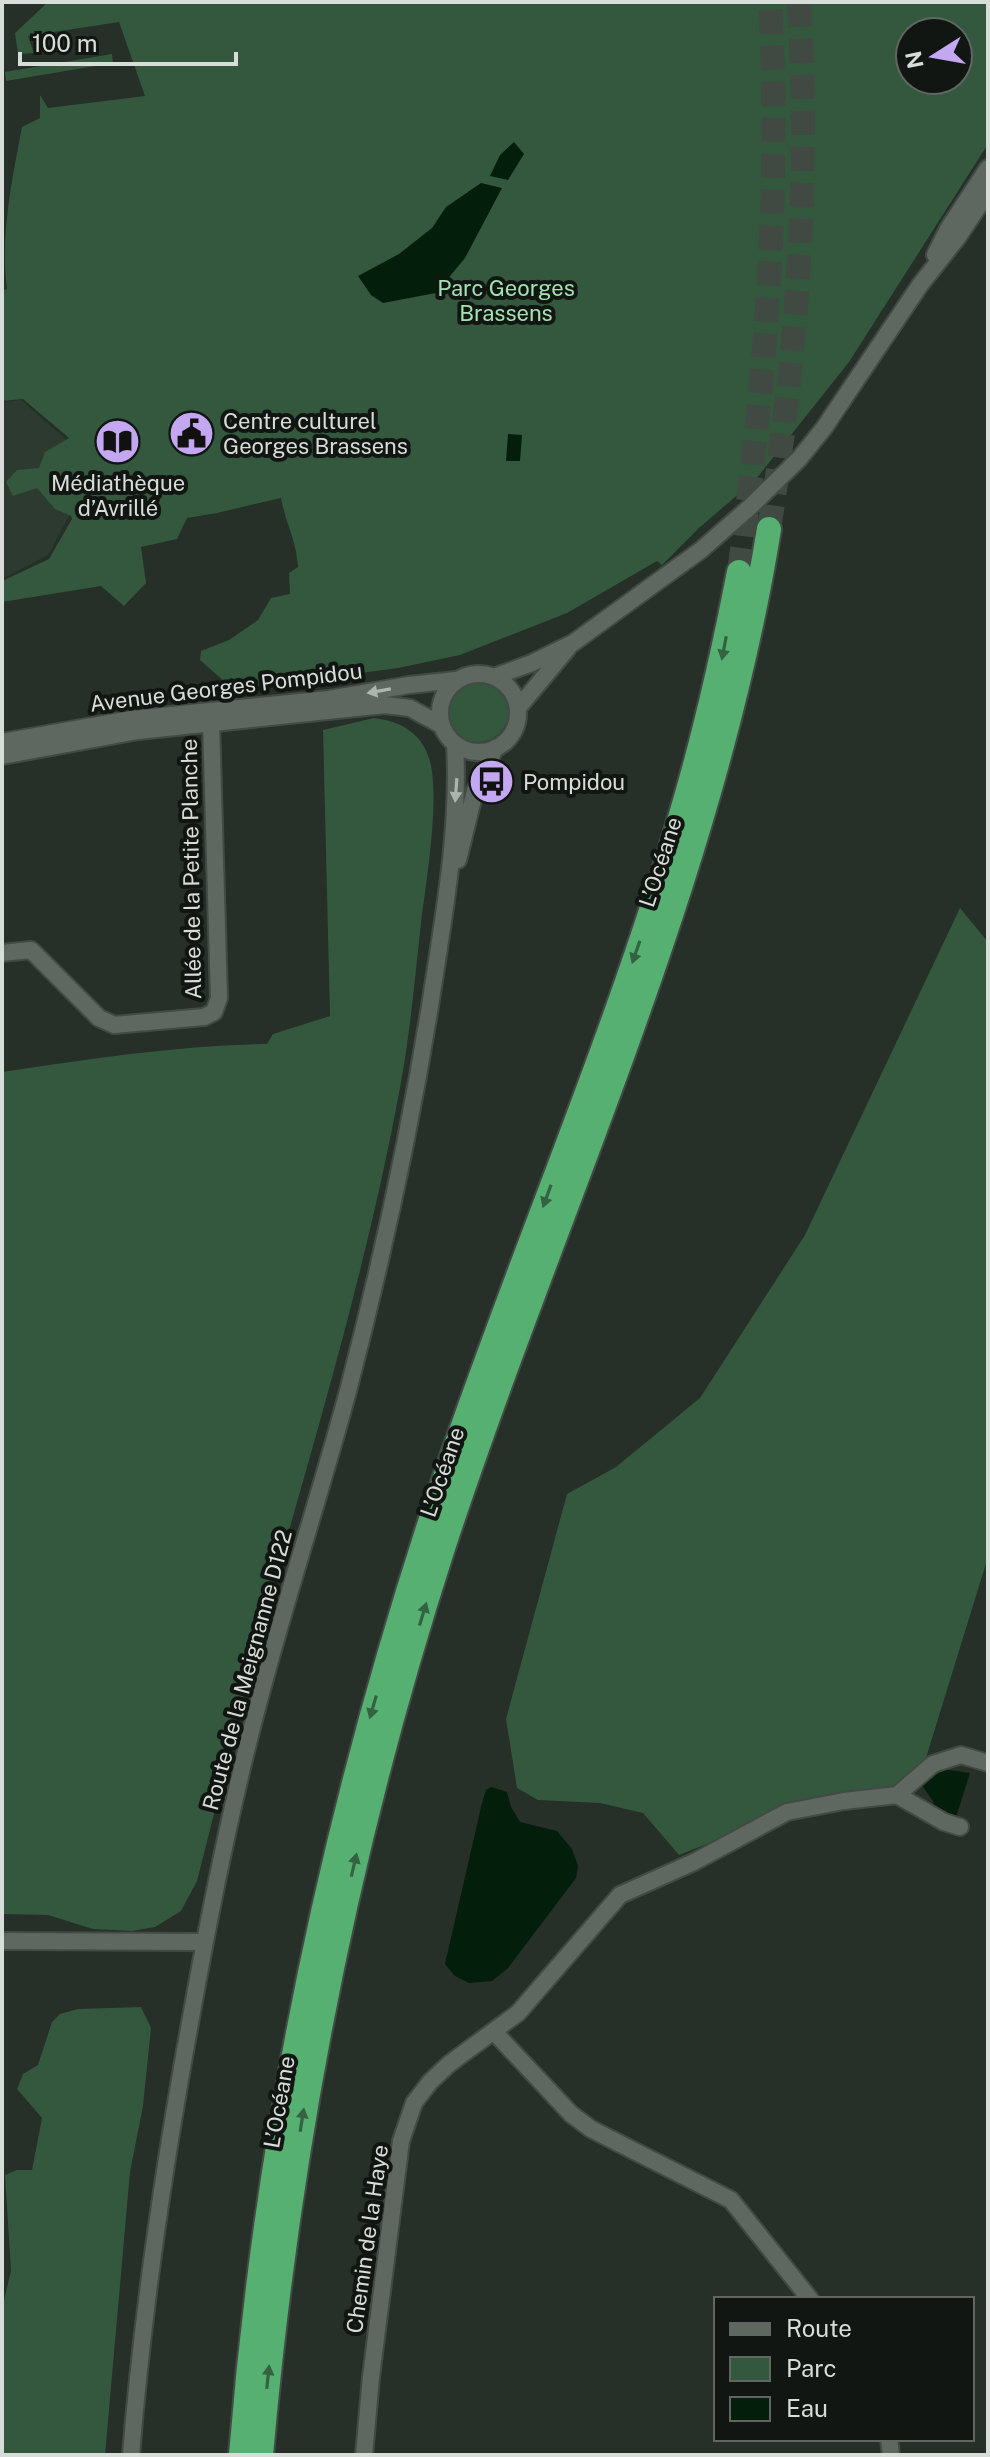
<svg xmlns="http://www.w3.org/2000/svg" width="990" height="2457" font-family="'Public Sans',sans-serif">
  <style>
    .built { fill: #2c3a2f }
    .green { fill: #33583d; fill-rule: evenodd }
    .water { fill: #031f0c }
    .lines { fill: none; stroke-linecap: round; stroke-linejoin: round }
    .highway-tunnel { stroke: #414943; stroke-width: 24; stroke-dasharray: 24 12; stroke-linecap: butt }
    .minor-casing { stroke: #434a45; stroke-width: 20 }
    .highway-casing { stroke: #434a45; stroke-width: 28 }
    .minor { stroke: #5e6860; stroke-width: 16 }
    .highway { stroke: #55b071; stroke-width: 24 }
    .oneway { fill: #346342 }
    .oneway2 { fill: #adb4af }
    .labels { text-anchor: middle; stroke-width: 8; stroke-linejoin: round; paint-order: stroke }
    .park-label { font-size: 22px; fill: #a2e3b2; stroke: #121613 }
    .poi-label { font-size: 22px; fill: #d8ddd9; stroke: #121613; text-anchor: start }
    .street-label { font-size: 22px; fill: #d8ddd9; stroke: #121613 }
  </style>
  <rect width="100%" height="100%" fill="#262f28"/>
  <path class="built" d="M21,400L69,442L73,508L48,555L2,579V402Z"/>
  <path class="green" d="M48,2H988V144L849,362L756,479L699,528L662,565L657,561L567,613L460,655L398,668L234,690L200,660L201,651L229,640L258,620L271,598L290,594L289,573L298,567C296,538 286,525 281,498L217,513L187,518L177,539L141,547L146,583L124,606L101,586L2,602V581L49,559L72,519L71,516L55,509L37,488L13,496L6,482L17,470L39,468L45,452L69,438L23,399L2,401L3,290L7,289C0,235 12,180 22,127L40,118V95L48,108L145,96L119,22L28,36L34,53L18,54L15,33ZM910,32H958V80H910Z
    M112,54L113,63L6,81L5,72Z
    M447 711a31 31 0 1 1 62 0a31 31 0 1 1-62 0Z
    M374,718C399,721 421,732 429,758C441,794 426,883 421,923C415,978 410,1034 400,1088C368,1262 317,1431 269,1601C243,1693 221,1787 197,1881L181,1911L155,1927L132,1931L93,1929L48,1915L2,1914V1072C90,1059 178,1045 267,1044L273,1034L330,1016L323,730Z
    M960,908L988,942V1557L925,1761L897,1795L787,1812L679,1855L643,1813L600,1803L538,1800L517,1788L506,1719L567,1494L616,1467L700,1398L805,1235Z
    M141,2007L151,2028L143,2106L130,2172L105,2455H2V2308L11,2271L5,2175L17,2170H32L42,2118L17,2089L23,2074L38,2065L52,2022L60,2014L78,2009Z"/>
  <path class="water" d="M514,142L524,154L508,180L490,176L500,155Z
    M481,183L502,188L465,258L436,293L383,303L371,295L358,276L399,254L432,228L446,207Z
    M508,434L522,435L520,461H506Z
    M942,1769L970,1773L956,1817H944L934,1811L933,1801L919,1781L937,1774Z
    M491,1787L507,1792L511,1807L520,1822L557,1831L572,1849L578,1866L576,1878L508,1968L492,1981L469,1983L455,1976L445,1964L482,1803L486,1790Z"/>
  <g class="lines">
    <path class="highway-tunnel" d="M769,529C797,356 810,178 799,2
      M739,572C765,381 781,195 770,2"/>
    <defs>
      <path id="minor" d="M935,255L948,229L988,168
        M440 713a39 39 0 1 1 78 0a39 39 0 1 1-78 0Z
        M494,677L532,663L573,643L701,550L750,507L799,459L824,428L920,285L958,237L988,192
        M518,708L568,648
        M2,742L132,719L329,699L409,685L456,680
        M2,756L138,731L385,705L410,708L441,725
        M458,860L475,791L495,748
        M2,953L31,950L99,1018L114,1025L204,1017L214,1012L219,998L211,722
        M897,1795L944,1822L960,1827
        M2,1941L205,1942
        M496,2029L499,2037L571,2114L591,2129L731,2200L810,2299
        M889,2439L891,2455
        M131,2455C143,2306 165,2159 192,2012C210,1911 230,1811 256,1712C284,1604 319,1499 348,1391C381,1264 409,1136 430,1006C443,920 460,831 455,744
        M364,2455L371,2377L401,2141L414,2103L430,2082L449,2064L518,2013L620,1895L694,1862L787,1812L844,1801L897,1795L933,1764L961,1755L988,1763"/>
      <path id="highway" d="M241,2455C267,2128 335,1807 439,1495C517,1263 617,1037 685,801C707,725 724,649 739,572
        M261,2455C288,2147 347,1845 442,1551C553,1212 712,884 769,529"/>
    </defs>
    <use href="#minor" class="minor-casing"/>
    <use href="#highway" class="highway-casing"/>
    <use href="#minor" class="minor"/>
    <use href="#highway" class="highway"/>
  </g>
  <defs><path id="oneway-solid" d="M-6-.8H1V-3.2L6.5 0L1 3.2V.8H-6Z" transform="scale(2)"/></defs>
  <g class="oneway">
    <use href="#oneway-solid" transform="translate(724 648) rotate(101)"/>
    <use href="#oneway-solid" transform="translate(636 952) rotate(109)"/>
    <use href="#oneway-solid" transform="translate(547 1196) rotate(110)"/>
    <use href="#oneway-solid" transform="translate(423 1614) rotate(-73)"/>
    <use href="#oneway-solid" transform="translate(373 1707) rotate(106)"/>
    <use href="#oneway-solid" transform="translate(354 1865) rotate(-77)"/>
    <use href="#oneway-solid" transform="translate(302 2120) rotate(-81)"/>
    <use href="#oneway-solid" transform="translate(268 2377) rotate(-84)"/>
  </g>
  <g class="oneway2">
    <use href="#oneway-solid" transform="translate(379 691) rotate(170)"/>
    <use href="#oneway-solid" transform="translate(456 790) rotate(94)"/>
  </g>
  <defs>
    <symbol id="civic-disc" viewBox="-11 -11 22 22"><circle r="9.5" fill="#c4a7f1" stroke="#121613"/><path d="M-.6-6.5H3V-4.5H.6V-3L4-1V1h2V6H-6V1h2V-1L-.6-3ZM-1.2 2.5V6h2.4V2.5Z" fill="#111"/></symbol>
    <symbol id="library-disc" viewBox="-11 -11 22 22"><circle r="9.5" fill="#c4a7f1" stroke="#121613"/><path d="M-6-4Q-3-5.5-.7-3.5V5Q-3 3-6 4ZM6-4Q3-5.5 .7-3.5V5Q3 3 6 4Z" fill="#111"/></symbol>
    <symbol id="bus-disc" viewBox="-11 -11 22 22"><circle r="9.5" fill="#c4a7f1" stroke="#121613"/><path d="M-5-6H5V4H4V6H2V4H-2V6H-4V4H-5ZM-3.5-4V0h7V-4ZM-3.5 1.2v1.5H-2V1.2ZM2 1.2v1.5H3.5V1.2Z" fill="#111"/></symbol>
  </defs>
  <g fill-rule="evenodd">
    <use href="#civic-disc" x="166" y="408" width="51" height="51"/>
    <use href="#library-disc" x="92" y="416" width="51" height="51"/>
    <use href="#bus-disc" x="466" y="756" width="51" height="51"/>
  </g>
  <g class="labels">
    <g class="park-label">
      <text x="506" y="296">Parc Georges<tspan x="506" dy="25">Brassens</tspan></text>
    </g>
    <g class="poi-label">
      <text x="223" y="429">Centre culturel<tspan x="223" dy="25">Georges Brassens</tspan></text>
      <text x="118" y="491" text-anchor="middle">Médiathèque<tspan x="118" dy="25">d’Avrillé</tspan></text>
      <text x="523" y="790">Pompidou</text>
    </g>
    <g class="street-label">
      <text transform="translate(226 687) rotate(-7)" y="8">Avenue Georges Pompidou</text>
      <text transform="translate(660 862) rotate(-72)" y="8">L’Océane</text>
      <text transform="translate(191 869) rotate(-91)" y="8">Allée de la Petite Planche</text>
      <text transform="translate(442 1472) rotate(-71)" y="8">L’Océane</text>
      <text transform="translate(247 1670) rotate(-75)" y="8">Route de la Meignanne D122</text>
      <text transform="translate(279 2102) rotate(-80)" y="8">L’Océane</text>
      <text transform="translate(367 2239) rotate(-82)" y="8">Chemin de la Haye</text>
    </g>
  </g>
  <rect width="990" height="2457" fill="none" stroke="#d8ddd9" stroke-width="8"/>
  <rect x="714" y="2297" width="260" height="144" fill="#121613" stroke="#616662" stroke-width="2"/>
  <rect x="730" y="2323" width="40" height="12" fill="#5e6860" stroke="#616662" stroke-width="2"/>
  <text x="786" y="2337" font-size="24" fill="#d8ddd9">Route</text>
  <rect x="730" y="2357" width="40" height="24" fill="#33583d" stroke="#616662" stroke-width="2"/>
  <text x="786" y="2377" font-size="24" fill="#d8ddd9">Parc</text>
  <rect x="730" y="2397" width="40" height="24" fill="#031f0c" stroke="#616662" stroke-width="2"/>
  <text x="786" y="2417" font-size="24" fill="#d8ddd9">Eau</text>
  <g transform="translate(934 56) rotate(259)"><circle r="38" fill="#121613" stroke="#616662" stroke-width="2"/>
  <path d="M0-6L14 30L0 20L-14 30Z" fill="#c4a7f1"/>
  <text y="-12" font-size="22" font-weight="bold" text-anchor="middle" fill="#d8ddd9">N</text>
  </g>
  <path d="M20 52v12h216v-12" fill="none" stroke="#d8ddd9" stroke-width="4"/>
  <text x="32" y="52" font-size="24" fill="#d8ddd9" stroke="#121613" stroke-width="6" paint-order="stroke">100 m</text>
</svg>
